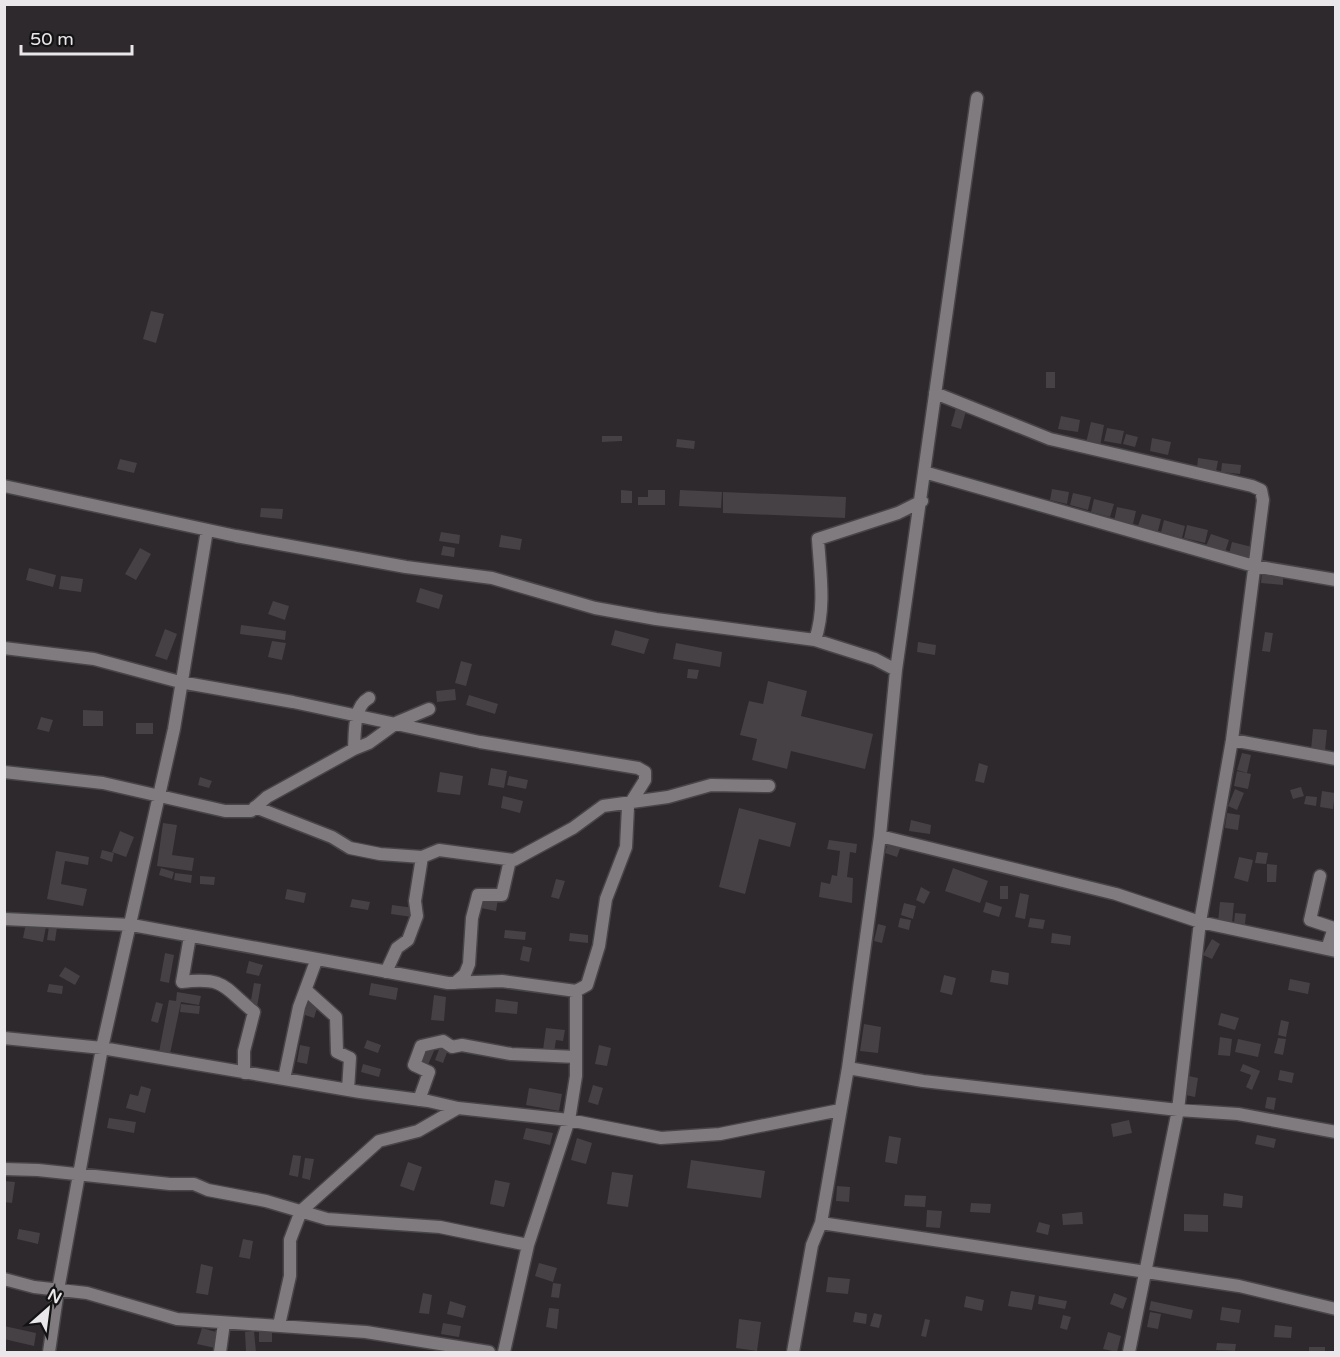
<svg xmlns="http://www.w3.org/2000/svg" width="1340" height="1357" font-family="'Varela Round',sans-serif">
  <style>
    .building { fill: #454144 }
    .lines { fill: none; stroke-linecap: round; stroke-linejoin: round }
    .minor-casing { stroke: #484548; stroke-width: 15 }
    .minor { stroke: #7f7b7e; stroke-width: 12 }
  </style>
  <rect width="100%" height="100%" fill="#2d292d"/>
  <path class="building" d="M151,311L164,314L156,343L143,339Z
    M1046,372H1055V388H1046Z
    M956,408L966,411L961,429L951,426Z
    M1061,416L1080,420L1078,432L1058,429Z
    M1091,422L1104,425L1100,446L1086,443Z
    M1107,428L1124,431L1121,444L1104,441Z
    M1126,434L1138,437L1135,447L1123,444Z
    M602,436H622V441L602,442Z
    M1152,438L1171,442L1168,455L1150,451Z
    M677,439L695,441L694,449L676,447Z
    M1198,458L1218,461L1216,471L1197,468Z
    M120,459L137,463L134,473L117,469Z
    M1222,463L1241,465L1240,474L1221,472Z
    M1052,489L1069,492L1067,504L1050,500Z
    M621,490L632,491V503H621Z
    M648,490H665V505H638V497H648Z
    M680,490L722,492L721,508L679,506Z
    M723,492L846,497L845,518L723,513Z
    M1073,493L1091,497L1088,510L1070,505Z
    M1094,499L1114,504L1110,517L1091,512Z
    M1117,507L1136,511L1133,524L1114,521Z
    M261,508L283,509L282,519L260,517Z
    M1142,514L1161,519L1158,531L1138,526Z
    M1164,520L1185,526L1182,538L1161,532Z
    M1187,525L1208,530L1205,543L1184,538Z
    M441,532L460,535L459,544L439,541Z
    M1211,534L1229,540L1225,552L1206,546Z
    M501,535L522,539L520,550L499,547Z
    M1232,542L1252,547L1249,559L1229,554Z
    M443,546L455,548L454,557L441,555Z
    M140,548L151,554L136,580L125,574Z
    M29,568L56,575L53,587L26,580Z
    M1262,572L1283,573V585L1261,583Z
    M61,576L83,579L81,592L59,589Z
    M420,588L443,595L439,609L416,602Z
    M273,601L289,606L285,620L268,614Z
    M241,625L286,631L285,640L240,634Z
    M165,629L177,634L167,660L155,656Z
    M615,630L649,639L644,654L611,645Z
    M1265,632L1273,633L1270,652L1262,651Z
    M272,641L286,643L282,660L268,657Z
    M918,642L936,645L935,655L917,652Z
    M676,643L722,652L720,667L673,659Z
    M461,661L472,664L466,686L455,683Z
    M688,669L699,670L697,679L687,678Z
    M768,681L807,691L801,716L873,734L865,769L791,751L787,769L752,760L757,739L740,735L749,701L763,704Z
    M455,689L456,700L437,702L436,691Z
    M469,695L498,704L495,714L466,705Z
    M83,710L103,711V726H83Z
    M41,717L53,720L49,732L37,729Z
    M136,723H153V734H136Z
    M1313,729L1327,730L1325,751L1311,750Z
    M1242,753L1251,755L1247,773L1237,770Z
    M979,763L988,766L984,783L975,781Z
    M491,768L507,771L504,788L488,785Z
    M1237,771L1251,774L1248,789L1234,786Z
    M440,772L463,776L460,795L437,792Z
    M509,776L528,780L526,789L507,785Z
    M200,777L212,781L209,788L198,785Z
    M1301,787L1304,796L1293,799L1290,790Z
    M1235,789L1244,793L1237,810L1228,806Z
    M1322,791L1335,793L1333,809L1320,807Z
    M503,796L523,801L520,813L501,808Z
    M1306,796L1317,797L1316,806L1304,804Z
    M739,808L796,823L790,847L759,839L745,894L719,887Z
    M1227,813L1240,815L1238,830L1225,828Z
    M911,820L931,825L930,834L909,831Z
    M163,823L177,825L172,855L194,858L192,871L157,866Z
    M120,831L134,837L126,857L112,852Z
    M829,840L857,844L856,853L850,852L847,877L853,878L852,903L819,897L821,882L830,884L832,875L837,876L840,851L827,849Z
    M888,841L901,846L897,857L885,853Z
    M102,850L114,853L112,862L100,858Z
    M56,851L89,857L88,865L65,861L61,884L87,889L83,906L47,899Z
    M1257,852L1268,853L1266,864L1255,863Z
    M1239,857L1253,860L1248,882L1234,878Z
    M1267,864L1277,865L1276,882H1267Z
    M161,868L174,872L172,879L159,875Z
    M953,868L988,881L980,903L945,891Z
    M175,873L192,875L191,883L174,880Z
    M200,876L215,877L214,885L200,884Z
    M556,879L565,881L559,899L551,897Z
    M1000,886H1008V899H1000Z
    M921,887L930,892L924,904L916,900Z
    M287,889L306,893L304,903L285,899Z
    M1020,893L1029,895L1025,919L1015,917Z
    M484,896L498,899L496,911L481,908Z
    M352,899L370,902L368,910L350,907Z
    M986,902L1002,907L999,917L983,912Z
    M1220,902L1234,903L1232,923L1218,922Z
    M904,903L916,906L913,919L901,915Z
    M392,905L414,908L412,917L391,914Z
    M1235,913L1246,914L1245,924L1234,923Z
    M900,918L911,920L909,930L898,927Z
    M1030,918L1045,920L1043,929L1028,927Z
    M26,923L46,927L43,942L23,938Z
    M878,924L886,926L882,943L874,941Z
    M49,926L57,927L55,941L47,940Z
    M505,930L526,932L525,940L504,938Z
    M570,933L588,935V943L569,941Z
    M1052,933L1071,936L1070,945L1051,943Z
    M1212,939L1220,944L1212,959L1203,955Z
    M523,946L532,948L529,962L520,960Z
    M165,953L174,955L169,983L160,981Z
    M249,961L263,965L259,976L246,973Z
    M65,967L80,976L75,985L59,976Z
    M992,970L1009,973L1008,985L990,982Z
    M944,975L956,978L952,995L940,992Z
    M1290,979L1310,983L1308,994L1288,990Z
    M254,983L261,984L257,1007L250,1006Z
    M371,983L398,988L396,1000L369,995Z
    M49,984L63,986L62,994L47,992Z
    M177,992L201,996L199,1005L181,1002L170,1054L159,1052L169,1000L176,1001Z
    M434,995L446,997L444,1021L431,1020Z
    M496,999L518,1002L517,1014L495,1012Z
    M156,1002L163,1004L158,1023L151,1021Z
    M306,1002L318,1005L314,1018L302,1014Z
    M181,1004L200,1006L199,1014L180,1012Z
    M1221,1013L1239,1018L1235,1030L1218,1025Z
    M1281,1020L1289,1022L1286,1037L1278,1035Z
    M864,1024L881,1027L878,1053L860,1051Z
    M546,1028L565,1030L563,1041L556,1040L554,1052L543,1050Z
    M1220,1037L1232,1039L1230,1056L1218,1055Z
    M1278,1038L1286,1039L1283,1055L1274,1053Z
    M1238,1039L1261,1044L1258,1057L1235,1052Z
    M367,1040L381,1045L378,1053L364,1048Z
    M441,1044L449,1047L443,1063L435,1060Z
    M300,1045L310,1047L307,1064L297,1062Z
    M599,1045L611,1048L607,1066L595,1064Z
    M427,1047L434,1051L427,1067L419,1064Z
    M363,1064L381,1069L379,1077L361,1072Z
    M1243,1064L1260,1071L1252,1090L1246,1087L1251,1075L1240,1071Z
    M1280,1070L1294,1073L1292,1083L1278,1080Z
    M1184,1075L1198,1078L1195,1097L1181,1094Z
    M593,1085L603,1088L598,1105L588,1102Z
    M141,1086L151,1089L145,1113L126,1108L130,1094L138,1096Z
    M529,1088L562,1094L559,1111L526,1105Z
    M1267,1097L1276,1098L1274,1110L1265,1108Z
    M109,1118L136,1122L134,1133L107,1128Z
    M1129,1120L1132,1133L1113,1137L1111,1124Z
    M526,1128L553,1133L550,1145L523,1139Z
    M1257,1135L1276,1139L1274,1148L1255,1144Z
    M889,1136L901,1138L897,1164L885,1162Z
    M577,1138L592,1143L586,1164L571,1160Z
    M293,1155L301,1156L298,1177L289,1175Z
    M305,1158L314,1159L310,1180L302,1178Z
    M691,1160L765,1171L761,1198L687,1188Z
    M408,1162L422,1167L414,1191L400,1186Z
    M612,1172L633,1175L628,1207L607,1204Z
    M495,1180L510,1183L504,1207L490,1204Z
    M4,1181L15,1182L12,1203L4,1202Z
    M837,1186L850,1187L849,1202L836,1201Z
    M1224,1193L1243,1196L1242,1208L1223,1206Z
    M905,1195L926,1196L925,1207L904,1206Z
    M971,1203L991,1204L990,1213L970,1212Z
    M927,1210L942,1211L940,1228L926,1227Z
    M1082,1212L1083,1224L1063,1225L1062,1214Z
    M1184,1214L1208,1215V1232L1184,1231Z
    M1039,1222L1050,1225L1048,1235L1036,1232Z
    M19,1229L40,1233L38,1244L17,1239Z
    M243,1239L253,1241L250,1259L239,1257Z
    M539,1263L557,1268L553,1282L535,1276Z
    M201,1264L213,1267L208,1295L196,1293Z
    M828,1277L850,1279L848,1294L826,1292Z
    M553,1283L561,1284L559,1298L551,1297Z
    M1011,1291L1035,1295L1032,1310L1008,1306Z
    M423,1293L432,1295L429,1314L419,1313Z
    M1114,1293L1127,1298L1123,1309L1110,1304Z
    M966,1296L984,1300L982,1311L964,1307Z
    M1039,1296L1067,1301L1065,1309L1038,1304Z
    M450,1301L466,1306L463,1318L447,1314Z
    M1151,1301L1193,1310L1191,1319L1149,1310Z
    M1222,1307L1241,1310L1239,1323L1220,1320Z
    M549,1308L559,1309L557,1329L546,1327Z
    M855,1312L867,1314L866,1324L853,1322Z
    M1150,1312L1161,1314L1158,1329L1147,1327Z
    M874,1313L882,1315L879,1328L870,1326Z
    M1063,1315L1071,1317L1067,1330L1060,1328Z
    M739,1319L761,1322L757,1351L736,1348Z
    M925,1319L930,1320L926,1337L921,1336Z
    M443,1323L461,1326L459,1337L441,1334Z
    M1275,1325L1292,1327L1291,1338L1274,1337Z
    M4,1326L36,1333L34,1346L4,1339Z
    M202,1328L220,1333L215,1348L197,1344Z
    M272,1330V1342H259V1331Z
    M254,1331L256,1352H246L245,1332Z
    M1108,1332L1121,1336L1117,1352L1103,1349Z
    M1217,1343L1236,1344L1235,1351L1216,1350Z
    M1309,1347H1325V1352H1309Z"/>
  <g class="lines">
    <defs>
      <path id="minor" d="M935,393L1050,439L1252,486L1261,490L1263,500L1232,740L1200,922L1178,1110L1129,1352
        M924,472L1254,566L1336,580
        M4,486L236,536L406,567L492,578L595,608L656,619L815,640L875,659L896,670
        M815,640C826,608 820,572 818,539L898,513L922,501
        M4,648L94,659L180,682L293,702L480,742L638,768L645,772V780L628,807L626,847L606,899L599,946L587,985L576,991V1076L569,1120L528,1245L504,1352
        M1232,740L1336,759
        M354,749L369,743L398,722L429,709
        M4,772L103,783L225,811H251L267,797L354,749C355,733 353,707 369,698
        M255,807L332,837L350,848L380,854L422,857L439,850L514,860L573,828L603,806L668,797L711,785L769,786
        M880,836L1116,894L1200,922L1336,951
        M1320,876L1310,920L1334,928L1327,949
        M4,919L132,925L448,983L502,981L576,991
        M190,936L182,982C226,977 223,987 254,1012L244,1051V1073
        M386,972L397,948L408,940L417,916L415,901L422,857
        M455,983L465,974L469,964L472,918L478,895H502L510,860
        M307,991L336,1017L337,1052L350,1058L348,1090
        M4,1038L102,1048L360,1092L428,1101L458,1108L569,1120L661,1138L720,1134L840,1110
        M848,1068L923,1081L1178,1110L1238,1114L1336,1132
        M284,1079L299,1007L316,961
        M419,1100L429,1072L414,1065L421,1046L443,1041L452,1047L462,1045L511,1054L576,1057
        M4,1169L38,1170L170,1184H194L208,1190L266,1201L327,1219L440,1227L528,1245
        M821,1223L1239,1286L1336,1309
        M4,1279L34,1287L87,1293L177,1319L366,1332L489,1352
        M279,1325L290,1276V1240L301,1211L379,1141L418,1131L458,1108
        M49,1352L58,1290L102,1048L174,729L207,530
        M220,1352L224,1323
        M793,1352L812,1245L821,1223L848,1068L880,836L896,670L977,98"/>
    </defs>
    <use href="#minor" class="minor-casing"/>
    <use href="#minor" class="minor"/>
  </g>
  <rect width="1340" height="1357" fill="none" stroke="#e9e7e9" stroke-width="12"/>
  <g transform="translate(48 1309) rotate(28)" stroke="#141314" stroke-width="4.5" paint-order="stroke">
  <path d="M0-4.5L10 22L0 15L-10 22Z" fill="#e9e7e9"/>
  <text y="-9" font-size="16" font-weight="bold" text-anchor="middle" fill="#e9e7e9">N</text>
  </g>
  <path d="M21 45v9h111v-9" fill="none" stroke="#e9e7e9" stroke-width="3"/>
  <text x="30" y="45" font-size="18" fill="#e9e7e9" stroke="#141314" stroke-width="4.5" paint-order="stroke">50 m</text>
</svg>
